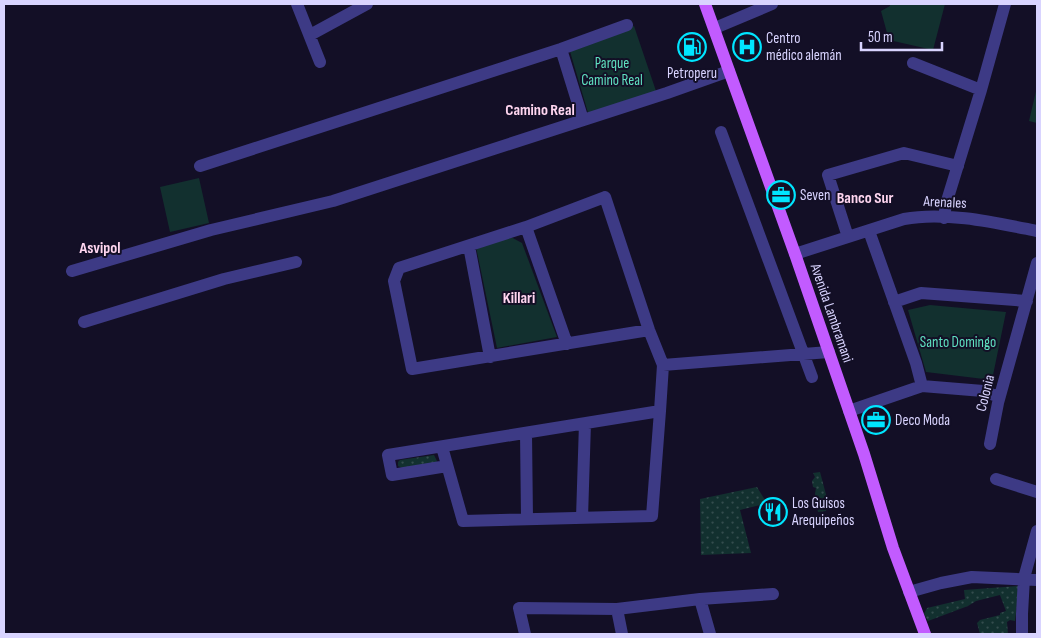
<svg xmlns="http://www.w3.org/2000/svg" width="1041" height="638" font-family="'Sofia Sans Condensed',sans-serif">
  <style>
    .grass { fill: url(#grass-dots) }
    .park { fill: #12302f }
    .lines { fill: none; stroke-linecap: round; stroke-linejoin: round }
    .minor { stroke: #3d3a85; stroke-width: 12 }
    .major { stroke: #c25bff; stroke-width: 12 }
    .labels { text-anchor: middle; stroke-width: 4; stroke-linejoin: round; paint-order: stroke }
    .poi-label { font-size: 15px; fill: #d9d4ff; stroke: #130f26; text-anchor: start }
    .park-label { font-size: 15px; fill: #5fe0c0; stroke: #130f26 }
    .street-label { font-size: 15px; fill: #d9d4ff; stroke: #130f26 }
    .neighbourhood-label { font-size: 16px; font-weight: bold; fill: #ffd6f0; stroke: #130f26 }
  </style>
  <defs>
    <pattern id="grass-dots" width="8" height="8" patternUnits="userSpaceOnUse" patternTransform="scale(1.25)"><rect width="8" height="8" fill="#12302f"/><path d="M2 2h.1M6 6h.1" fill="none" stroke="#344d4e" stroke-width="1.8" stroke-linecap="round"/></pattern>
  </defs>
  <rect width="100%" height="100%" fill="#130f26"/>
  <path class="grass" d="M434,455L437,461L435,464L402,468L398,466V462L400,460Z
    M820,472L828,502L826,511L818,512L815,494L816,488L813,487L812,481L815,477L813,473Z
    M757,487L765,500L760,505L740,510L751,553L701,555L700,499Z
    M1019,586L1015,621L1010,620L1007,622L1008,634H980L977,623L980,620L1000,615V613L1006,611L1000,595L976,601L968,606L928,621L924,614L927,608L965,599L964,590Z"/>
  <path class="park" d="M890,4H945L933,50L889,40L881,11L890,6Z
    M634,26L657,94L589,116L569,48Z
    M1037,87V123L1029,121Z
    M199,178L209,223L170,232L160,187Z
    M509,236L522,243L557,337L497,348L476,247Z
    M930,305L1006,312L992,380L926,372L908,310Z"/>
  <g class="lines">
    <path class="minor" d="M297,4L320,62
      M715,28L772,4
      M310,35L367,4
      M561,49L583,120
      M913,63L981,90
      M721,132L812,377
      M200,166L561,49L627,25
      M944,218L946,204L981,90L1005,4
      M526,227L567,344
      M869,231L916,363L922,386
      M848,237L828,175L904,153L958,166
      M469,246L490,357
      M795,254L904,219C945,211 997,223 1037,231
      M72,271L211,230L333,201L667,93L729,71
      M894,302L921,293L1027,301
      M84,322L224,279L296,262
      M663,365L829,352
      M849,411L922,386L983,391L999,397
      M526,433L527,519
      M990,444L998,403L1037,263
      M442,447L463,521L652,516L660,411
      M447,466L392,475L388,455L660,411L663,365L649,330L605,197L526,227L399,268L394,281L412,369L649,330
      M996,479L1037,492
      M582,518L585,423
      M909,592L941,583L972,577L1037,580
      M700,599L710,634
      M617,609L622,634
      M525,634L519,608L617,609L700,599L773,594
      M1022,634V614L1024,578L1037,531"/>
    <path class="major" d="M705,4L795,254L864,454L893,548L925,634"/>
  </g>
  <defs>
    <symbol id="fuel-ring" viewBox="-11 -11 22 22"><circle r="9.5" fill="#130f26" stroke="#00e5ff" stroke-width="1.5"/><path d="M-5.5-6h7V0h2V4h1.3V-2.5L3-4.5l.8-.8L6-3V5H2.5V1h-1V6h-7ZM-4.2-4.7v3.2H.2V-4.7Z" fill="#00e5ff"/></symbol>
    <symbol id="hospital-ring" viewBox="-11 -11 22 22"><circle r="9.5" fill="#130f26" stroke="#00e5ff" stroke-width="1.5"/><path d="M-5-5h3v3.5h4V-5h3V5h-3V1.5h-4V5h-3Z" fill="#00e5ff"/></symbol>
    <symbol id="office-ring" viewBox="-11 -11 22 22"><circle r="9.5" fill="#130f26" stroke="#00e5ff" stroke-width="1.5"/><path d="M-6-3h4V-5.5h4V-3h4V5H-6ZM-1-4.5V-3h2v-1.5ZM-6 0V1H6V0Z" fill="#00e5ff"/></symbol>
    <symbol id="restaurant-ring" viewBox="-11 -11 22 22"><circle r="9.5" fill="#130f26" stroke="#00e5ff" stroke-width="1.5"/><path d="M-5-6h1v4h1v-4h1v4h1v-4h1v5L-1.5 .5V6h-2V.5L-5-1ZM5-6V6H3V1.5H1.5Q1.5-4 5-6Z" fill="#00e5ff"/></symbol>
  </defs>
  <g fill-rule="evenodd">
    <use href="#fuel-ring" x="676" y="31" width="32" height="32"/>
    <use href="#hospital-ring" x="731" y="31" width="32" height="32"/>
    <use href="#office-ring" x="765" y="179" width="32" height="32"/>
    <use href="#office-ring" x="860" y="404" width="32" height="32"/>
    <use href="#restaurant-ring" x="757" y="496" width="32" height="32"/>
  </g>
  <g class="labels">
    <g class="poi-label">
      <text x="766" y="43">Centro<tspan x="766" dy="17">médico alemán</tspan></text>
      <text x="692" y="78" text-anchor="middle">Petroperu</text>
      <text x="800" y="200">Seven</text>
      <text x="895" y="425">Deco Moda</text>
      <text x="792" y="508">Los Guisos<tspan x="792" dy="17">Arequipeños</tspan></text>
    </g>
    <g class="park-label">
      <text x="612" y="68">Parque<tspan x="612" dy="17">Camino Real</tspan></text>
      <text x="958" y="347">Santo Domingo</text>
    </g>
    <g class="street-label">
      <text transform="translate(945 202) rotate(3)" y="5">Arenales</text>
      <text transform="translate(832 313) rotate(71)" y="5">Avenida Lambramani</text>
      <text transform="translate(985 393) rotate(-76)" y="5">Colonia</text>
    </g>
    <g class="neighbourhood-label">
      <text x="540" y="115">Camino Real</text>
      <text x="865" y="203">Banco Sur</text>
      <text x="100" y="253">Asvipol</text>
      <text x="519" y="303">Killari</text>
    </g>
  </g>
  <rect width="1041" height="638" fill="none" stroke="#d9d4ff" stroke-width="10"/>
  <path d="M861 42v8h81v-8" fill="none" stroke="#d9d4ff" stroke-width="2.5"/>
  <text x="868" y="42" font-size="15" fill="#d9d4ff" stroke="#130f26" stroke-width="4" paint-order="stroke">50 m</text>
</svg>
